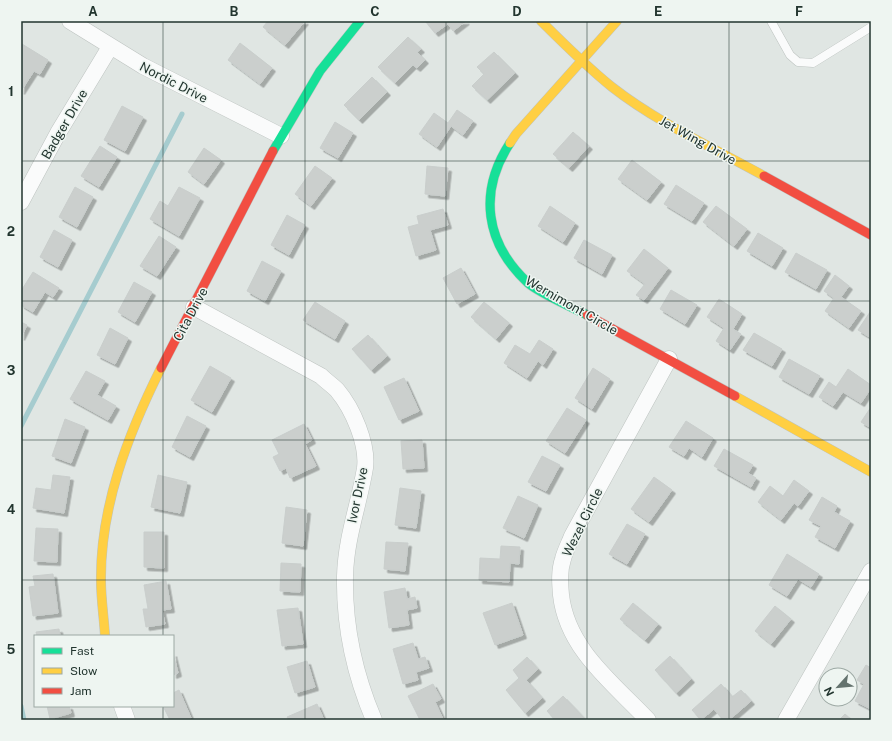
<svg xmlns="http://www.w3.org/2000/svg" width="892" height="741" font-family="'Public Sans',sans-serif">
  <style>
    .lines { fill: none; stroke-linecap: round; stroke-linejoin: round }
    .stream { stroke: #a6cccf; stroke-width: 5 }
    .building { fill: #cbcfcd; stroke: #c9cecc; filter: url(#shadow) }
    .lane-casing { stroke: #bdc3c0; stroke-width: 9 }
    .street-casing { stroke: #bdc3c0; stroke-width: 17 }
    .fast-casing { stroke: #bdc3c0; stroke-width: 10 }
    .slow-casing { stroke: #bdc3c0; stroke-width: 10 }
    .jam-casing { stroke: #bdc3c0; stroke-width: 10 }
    .lane { stroke: #fafbfb; stroke-width: 8 }
    .street { stroke: #fafbfb; stroke-width: 16 }
    .fast { stroke: #16e098; stroke-width: 9 }
    .slow { stroke: #ffcf43; stroke-width: 9 }
    .jam { stroke: #f24e42; stroke-width: 9 }
    .grid { fill: none; stroke: #22352f; stroke-width: 1; stroke-opacity: 0.55 }
    .labels { text-anchor: middle; stroke-width: 3; stroke-linejoin: round; paint-order: stroke }
    .street-label { font-size: 13px; fill: #22352f; stroke: #eef5f1 }
    .neatline { fill: none; stroke: #22352f; stroke-width: 1.5 }
    .grid-label { font-size: 13px; text-anchor: middle; font-weight: bold; fill: #22352f }
  </style>
  <defs>
    <filter id="shadow"><feDropShadow dx="3.5" dy="3.5" stdDeviation="0" flood-color="#0004"/></filter>
  </defs>
  <rect width="100%" height="100%" fill="#e0e6e3"/>
  <g class="lines">
    <path class="stream" d="M21,426L182,114
      M21,706L24,720"/>
  </g>
  <path class="building" d="M268,21H305L285,45L263,27Z
    M425,21H466L453,31L448,24L435,33Z
    M408,37L421,49L417,52L425,60L417,68L413,65L395,83L378,67Z
    M240,43L272,68L260,84L228,60Z
    M22,44L48,60L40,74L34,71L21,91Z
    M494,52L515,73L487,100L472,86L484,74L477,67Z
    M372,77L387,92L359,120L344,105Z
    M122,106L143,117L125,151L104,140Z
    M457,110L473,121L463,135L451,126L437,147L419,134L434,113L448,123Z
    M335,122L353,133L338,158L320,148Z
    M573,132L589,146L569,168L553,154Z
    M100,146L117,157L99,187L81,176Z
    M204,148L221,160L204,184L188,172Z
    M632,160L661,182L647,200L618,179Z
    M315,166L332,178L311,206L295,194Z
    M427,166L448,168L445,196L425,194Z
    M676,185L704,203L692,221L664,204Z
    M75,187L93,197L77,227L59,217Z
    M179,187L200,198L179,236L150,219L160,201L168,206Z
    M550,206L575,223L563,242L538,226Z
    M716,206L747,229L734,246L703,222Z
    M443,209L448,225L430,230L436,250L416,256L408,227L419,224L417,216Z
    M287,215L305,225L289,255L271,245Z
    M54,230L72,240L58,267L40,257Z
    M758,233L783,248L772,266L747,251Z
    M159,236L176,247L157,276L140,266Z
    M584,240L612,255L602,274L574,258Z
    M644,249L668,268L644,300L636,295L645,284L627,271Z
    M796,253L827,270L816,289L785,272Z
    M262,261L281,271L265,301L247,291Z
    M461,268L475,294L457,304L443,278Z
    M33,272L59,288L53,297L45,292L33,312L21,305V291Z
    M835,275L849,286L841,297L861,311L849,328L825,311L834,298L824,291Z
    M134,282L152,292L135,322L118,312Z
    M671,290L697,305L685,324L660,309Z
    M719,299L742,314L733,329L741,334L730,350L716,341L724,328L707,317Z
    M315,302L345,321L335,339L303,320Z
    M484,302L509,323L496,339L471,317Z
    M870,312H871V338L858,330Z
    M21,322L27,325L21,337Z
    M110,328L128,338L115,364L97,355Z
    M754,333L782,349L772,366L743,350Z
    M368,335L387,356L371,370L352,349Z
    M539,340L553,349L543,365L538,361L527,378L504,363L515,345L530,354Z
    M789,359L820,376L809,394L779,377Z
    M210,366L231,378L212,412L191,400Z
    M593,368L610,379L592,409L575,398Z
    M848,369L871,385V388L861,403L843,392L833,406L819,397L829,382L836,387Z
    M86,371L105,381L97,395L116,406L108,420L70,399Z
    M404,378L419,411L399,420L384,387Z
    M871,407V428L861,422Z
    M567,408L586,420L565,453L546,441Z
    M187,416L206,426L190,457L172,447Z
    M65,419L85,427L71,463L52,456Z
    M686,421L713,438L702,457L689,448L684,456L669,447Z
    M304,424L312,440L305,444L316,466L290,478L286,468L280,471L273,457L279,454L272,440Z
    M422,440L424,468L403,469L401,441Z
    M724,449L753,465L748,473L756,478L751,487L714,466Z
    M542,456L560,465L546,491L528,482Z
    M53,475L70,477L64,513L33,508L36,488L51,490Z
    M158,475L187,482L180,513L151,507Z
    M654,477L672,490L649,522L631,509Z
    M794,480L809,491L798,506L794,503L781,520L758,502L770,486L783,496Z
    M400,488L421,491L416,528L395,525Z
    M518,496L538,505L524,538L503,528Z
    M822,497L837,506L834,512L850,521L835,548L815,537L821,526L809,520Z
    M286,507L307,510L303,546L282,543Z
    M627,524L645,534L627,564L609,554Z
    M36,528L58,529L57,562L34,561Z
    M144,532H164V568L144,567Z
    M386,542L408,543L405,571L384,569Z
    M501,546L520,547L519,564L510,563L509,582L479,580L480,558L500,559Z
    M787,554L819,574L811,587L798,579L787,596L769,585Z
    M281,563L301,564L300,592L280,591Z
    M53,574L58,613L33,616L29,587L35,586L33,576Z
    M166,581L171,609L162,610L165,624L146,627L143,609H148L144,585Z
    M405,588L407,599L415,597L417,608L407,610L409,625L389,628L384,592Z
    M512,603L523,635L495,645L483,613Z
    M633,603L658,624L645,640L620,619Z
    M775,606L791,619L771,644L755,631Z
    M298,608L303,644L282,646L277,610Z
    M59,629L60,636H37L36,632Z
    M413,643L418,659L425,657L429,668L416,672L418,680L403,684L393,649Z
    M173,653L178,673L173,675Z
    M670,656L691,679L676,693L655,670Z
    M527,657L538,669L526,680L542,698L525,713L506,690L519,678L513,670Z
    M307,661L315,687L295,693L287,667Z
    M866,665L871,668V709L855,701L864,684L857,680Z
    M433,684L441,699L435,702L443,719L420,720L408,696Z
    M721,684L732,697L741,690L751,701L729,720H723L714,709L701,720L692,710Z
    M179,690L191,718L186,720H170L163,706H173V693Z
    M563,696L586,720H555L547,711Z
    M317,704L324,720H289L287,717Z
    M47,706H69L71,713L50,719Z
    M845,714L852,720H839Z"/>
  <g class="lines">
    <defs>
      <path id="lane" d="M771,21L790,55L798,62L813,63L871,27"/>
      <path id="street" d="M70,21L143,66L281,136
        M21,202L58,133L110,47
        M194,307L321,376C326,381 332,385 337,390C353,409 368,444 365,468C359,505 346,537 345,576C344,627 354,673 374,720
        M122,706L127,720
        M648,720C613,683 567,649 561,595C560,583 559,571 563,559C565,551 569,544 572,536L669,359
        M786,720L871,571"/>
      <path id="fast" d="M510,143C478,192 485,243 528,283C539,293 572,307 587,315
        M273,151L320,71L360,21"/>
      <path id="slow" d="M541,21C564,44 587,67 612,87C658,123 714,148 764,176
        M510,143L516,134L617,21
        M735,396L871,472
        M105,636C104,618 101,599 101,581C100,507 128,434 161,368"/>
      <path id="jam" d="M764,176L871,235
        M587,315L735,396
        M161,368L273,151"/>
    </defs>
    <use href="#lane" class="lane-casing"/>
    <use href="#street" class="street-casing"/>
    <use href="#fast" class="fast-casing"/>
    <use href="#slow" class="slow-casing"/>
    <use href="#jam" class="jam-casing"/>
    <use href="#lane" class="lane"/>
    <use href="#street" class="street"/>
    <use href="#fast" class="fast"/>
    <use href="#slow" class="slow"/>
    <use href="#jam" class="jam"/>
  </g>
  <path class="grid" d="M163,21V636M305,21V720M446,21V720M587,21V720M729,21V720M21,161H871M21,301H871M21,440H871M21,580H871M163,706V720"/>
  <g class="labels">
    <g class="street-label">
      <text transform="translate(174 82) rotate(27)" y="5">Nordic Drive</text>
      <text transform="translate(64 124) rotate(-60)" y="5">Badger Drive</text>
      <text transform="translate(698 140) rotate(29)" y="5">Jet Wing Drive</text>
      <text transform="translate(572 305) rotate(30)" y="5">Wernimont Circle</text>
      <text transform="translate(190 314) rotate(-62)" y="5">Cita Drive</text>
      <text transform="translate(357 495) rotate(-78)" y="5">Ivor Drive</text>
      <text transform="translate(582 522) rotate(-64)" y="5">Wezel Circle</text>
    </g>
  </g>
  <rect width="892" height="741" fill="none" stroke="#eef5f1" stroke-width="44"/>
  <rect x="34" y="635" width="140" height="72" fill="#eef5f1" stroke="#9ca8a3"/>
  <rect x="42" y="648" width="20" height="6" fill="#16e098" stroke="#9ca8a3"/>
  <text x="70" y="655" font-size="12" fill="#22352f">Fast</text>
  <rect x="42" y="668" width="20" height="6" fill="#ffcf43" stroke="#9ca8a3"/>
  <text x="70" y="675" font-size="12" fill="#22352f">Slow</text>
  <rect x="42" y="688" width="20" height="6" fill="#f24e42" stroke="#9ca8a3"/>
  <text x="70" y="695" font-size="12" fill="#22352f">Jam</text>
  <g transform="translate(838 687) rotate(243)"><circle r="19" fill="#eef5f1" stroke="#9ca8a3"/>
  <path d="M0-3L7 15L0 10L-7 15Z" fill="#64736e"/>
  <text y="-6" font-size="11" font-weight="bold" text-anchor="middle" fill="#22352f">N</text>
  </g>
  <rect x="22" y="22" width="848" height="697" class="neatline"/>
  <g class="grid-label">
    <text x="93" y="16">A</text>
    <text x="234" y="16">B</text>
    <text x="375" y="16">C</text>
    <text x="517" y="16">D</text>
    <text x="658" y="16">E</text>
    <text x="799" y="16">F</text>
    <text x="11" y="96">1</text>
    <text x="11" y="236">2</text>
    <text x="11" y="375">3</text>
    <text x="11" y="514">4</text>
    <text x="11" y="654">5</text>
  </g>
</svg>
